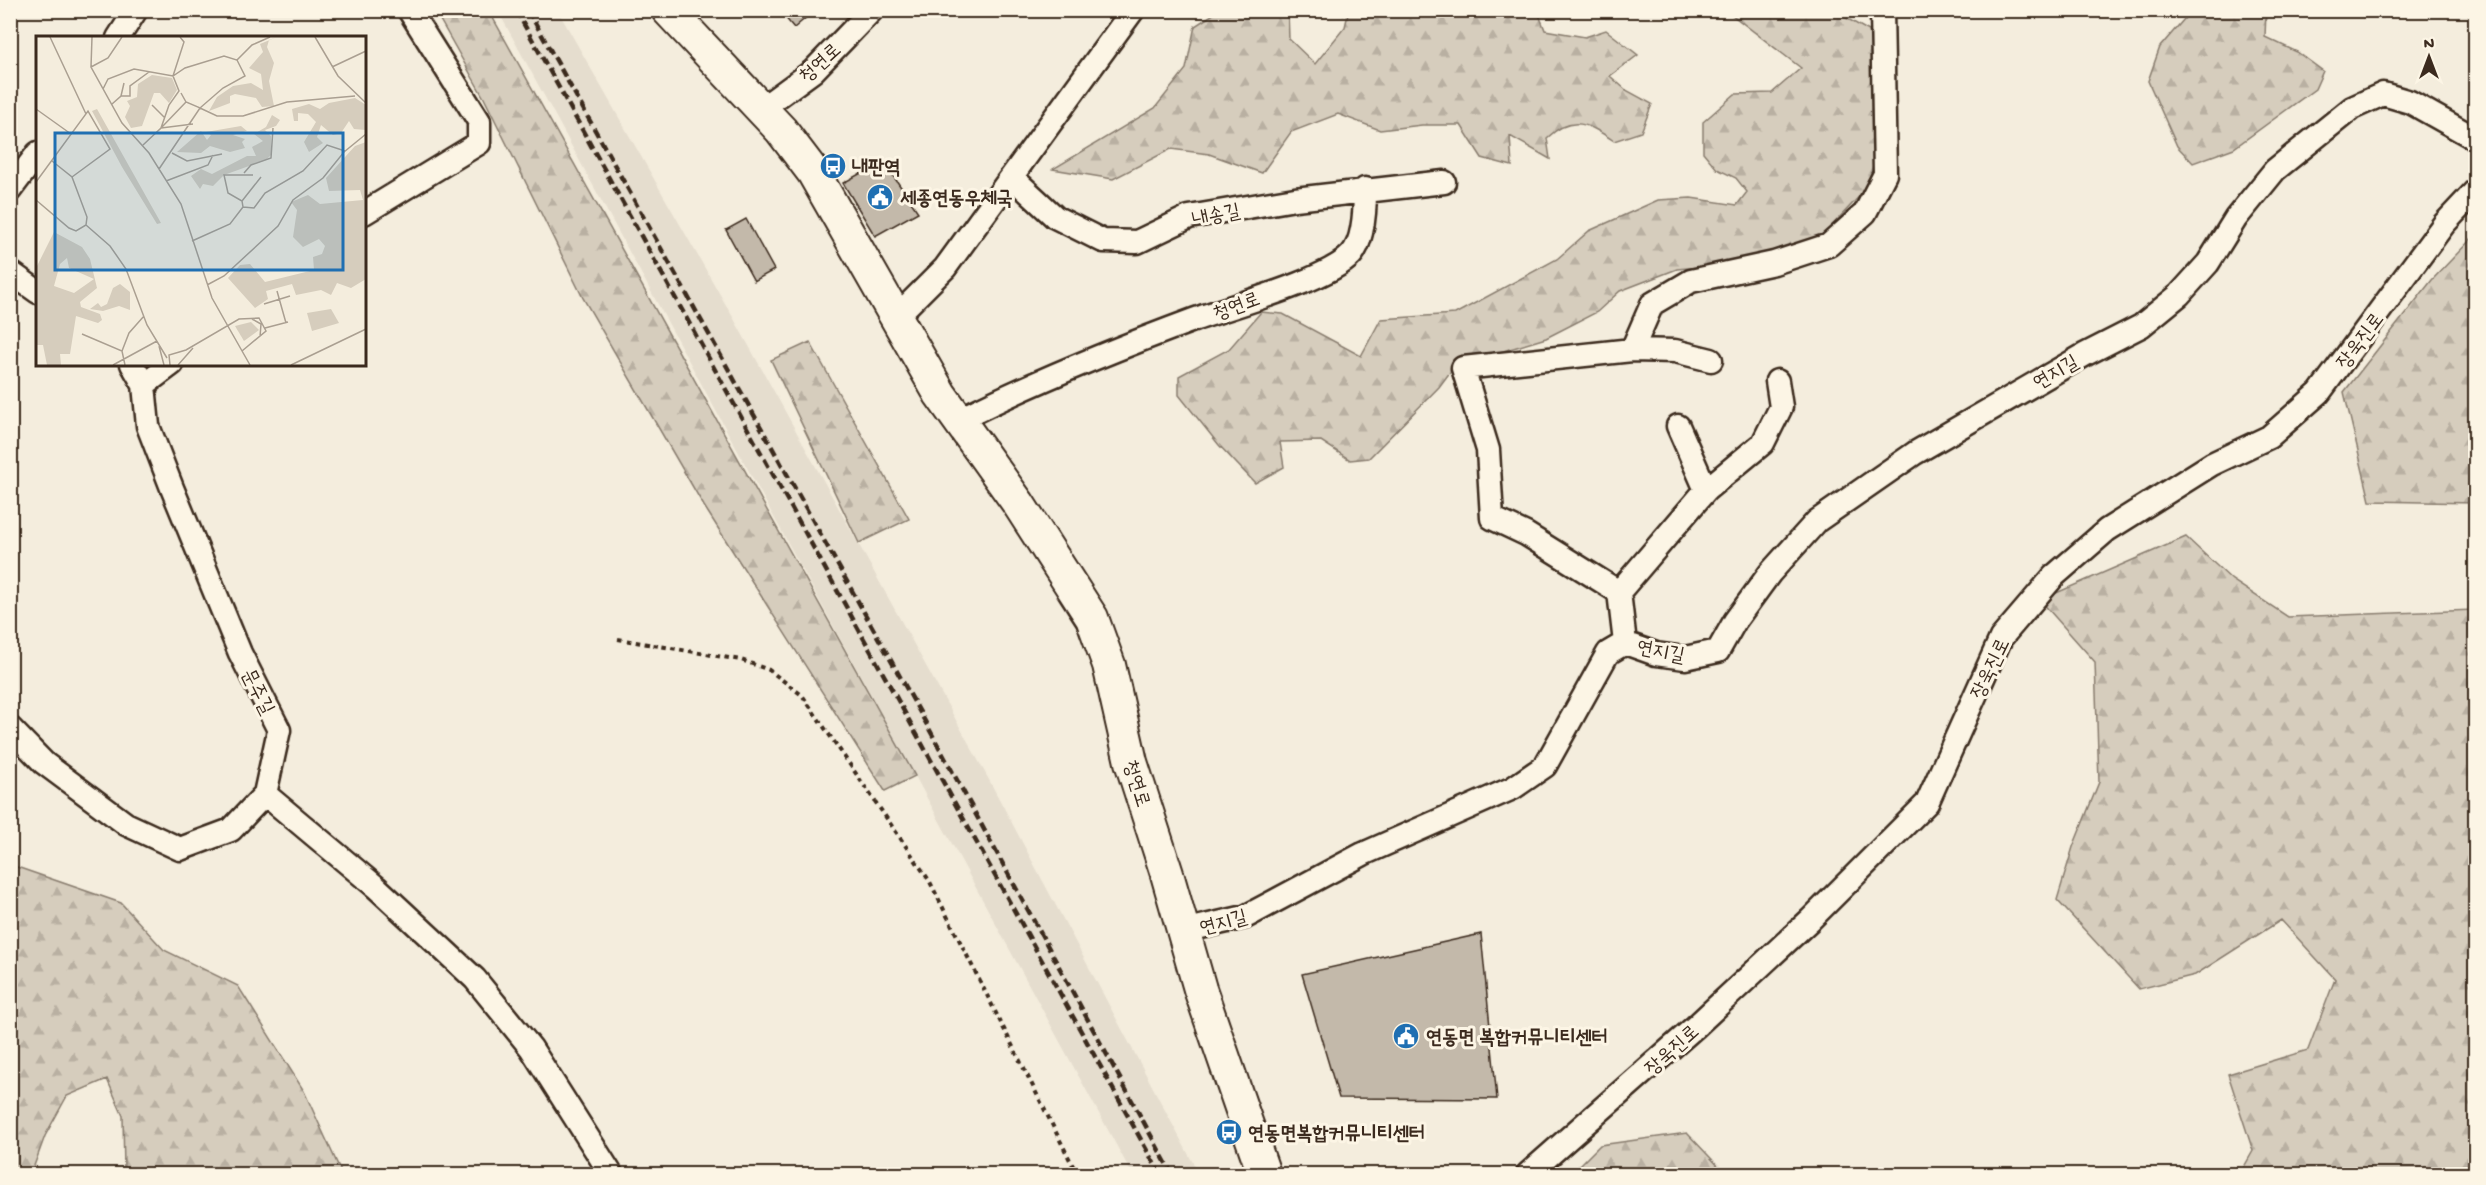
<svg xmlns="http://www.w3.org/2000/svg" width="2486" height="1185" font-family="'Gochi Hand','Poor Story',sans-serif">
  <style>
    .built { fill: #e5ddce }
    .forest { fill: url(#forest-firs); stroke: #887c6e; stroke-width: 1.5 }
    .building { fill: #c3b9aa; stroke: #3b2a1e; stroke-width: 1.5 }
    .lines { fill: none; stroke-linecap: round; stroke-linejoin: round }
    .street-casing { stroke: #3b2a1e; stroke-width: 27 }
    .secondary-casing { stroke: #3b2a1e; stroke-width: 36 }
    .path { stroke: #3b2a1e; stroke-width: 4; stroke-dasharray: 4.5 4.5; stroke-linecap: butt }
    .street { stroke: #fcf5e5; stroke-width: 22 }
    .secondary { stroke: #fcf5e5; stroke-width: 32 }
    .rail { stroke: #3b2a1e; stroke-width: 4.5; stroke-dasharray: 9 4.5; stroke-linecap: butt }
    .labels { text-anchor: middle; stroke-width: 6; stroke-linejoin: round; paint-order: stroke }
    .street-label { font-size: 20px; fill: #3b2a1e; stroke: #fcf5e5 }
    .poi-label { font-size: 20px; font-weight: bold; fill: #3b2a1e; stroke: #fcf5e5; text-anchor: start }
    .inset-road { fill: none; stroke: #aa9f91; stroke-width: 1.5 }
    .view { fill: #1f6fb2; fill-opacity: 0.15; stroke: #1f6fb2; stroke-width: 3 }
    .inset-edge { fill: none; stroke: #3b2a1e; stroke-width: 3 }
  </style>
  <defs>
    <pattern id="forest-firs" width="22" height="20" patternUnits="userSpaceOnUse" patternTransform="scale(1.5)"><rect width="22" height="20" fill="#d6cdbd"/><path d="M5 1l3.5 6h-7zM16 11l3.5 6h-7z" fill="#b9b0a2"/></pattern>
  </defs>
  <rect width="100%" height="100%" fill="#f4eddd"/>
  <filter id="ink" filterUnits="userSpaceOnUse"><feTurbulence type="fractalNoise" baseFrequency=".0167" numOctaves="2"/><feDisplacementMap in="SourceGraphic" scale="12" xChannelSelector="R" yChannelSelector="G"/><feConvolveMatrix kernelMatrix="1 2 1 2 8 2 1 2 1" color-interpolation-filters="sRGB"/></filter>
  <g filter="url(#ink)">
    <path class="built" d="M498,11H558L734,319L988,778L1199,1174H1132Z"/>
    <path class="forest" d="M435,11H489L915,776L885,791L704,506L583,298L484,98Z
      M1218,11H1288L1289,39L1315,64L1345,27L1348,14H1307L1304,11H1554L1538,12L1545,30L1585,37L1606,30L1638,55L1610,76L1626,90L1652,104L1641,132L1614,141C1589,124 1572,114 1547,138L1550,159L1510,136L1512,166L1482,158L1461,125H1422L1380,130L1338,114L1291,132L1262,173L1209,154L1171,149L1113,179L1053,169L1155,108L1186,69L1195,26Z
      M1727,11H1834L1869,31L1886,119L1867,188L1824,234L1733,264L1677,269L1620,291L1597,312L1546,338L1490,355L1459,360L1439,387L1369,458L1350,460L1321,441L1280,442L1284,467L1255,483L1219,445L1179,395V376L1229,349L1261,312L1283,314L1361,356L1381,319L1455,314L1557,259L1589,231L1658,200L1691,198L1737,205L1747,192L1736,178L1717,169L1703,152V122L1735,94L1772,93L1801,68Z
      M2191,11H2266L2265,37L2297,52L2323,71L2315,89L2234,148L2193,163L2177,146L2148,81L2160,47Z
      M2475,235V503L2370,501L2344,392L2432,280Z
      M810,342L909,519L859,543L771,360Z
      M2186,537L2232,580L2288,617L2475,610V1174H2240L2253,1151L2228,1074L2308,1050L2335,979L2281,920L2195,975L2139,989L2057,900L2073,847L2099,782L2095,662L2040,600Z
      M11,865L121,903L164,950L238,986L304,1091L342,1174H130L124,1171L123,1116L107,1079L67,1096L45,1136L31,1174H11Z
      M1687,1133L1726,1174H1571L1600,1145Z"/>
    <path class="building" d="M779,10H815L794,28Z
      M883,161L918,212L875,236L843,183Z
      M746,219L774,270L754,281L726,230Z
      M1481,934L1497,1099L1339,1098L1302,974Z"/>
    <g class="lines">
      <defs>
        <path id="street" d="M118,38L136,10
          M761,109L813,71L872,10
          M1013,178L1055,217L1103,241L1137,242L1189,217L1295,199L1444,182
          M10,190L38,153
          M364,213L479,143V121L409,10
          M10,272L38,292
          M897,316L945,268L1133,10
          M1632,350L1652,304L1691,281L1774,263L1829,245L1865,213L1885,174L1882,10
          M144,385L172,364
          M958,420C1035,381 1115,349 1196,319C1232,306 1328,280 1351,255C1364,241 1365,207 1365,189
          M1678,426L1706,490
          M1619,592L1706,490L1763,443L1781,407L1777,381
          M1625,643L1656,654L1685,658L1718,651L1735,621L1770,573L1817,521L1915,453L2086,354L2141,326L2179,295L2208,263L2236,218L2275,170L2352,108L2383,94L2410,102L2476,139
          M10,728L44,763L126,824L180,849L231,830L265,794L279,730L240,653L172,488L148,426L144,385L132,364
          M265,794L376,887L475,979L531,1048L611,1174
          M1183,931L1245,917L1363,854L1513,788L1545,766L1608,653L1625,643L1619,592L1526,534L1492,518L1488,450L1463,368L1632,350L1675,351L1711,360
          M1528,1174L1695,1027L1810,920L1927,803L2001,638L2054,576L2107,530L2212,464L2269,437L2319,393L2444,224L2476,190"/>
        <path id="secondary" d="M668,10L781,130L813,172L940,394L1018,503L1092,618L1109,665L1131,762L1167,874L1200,989L1264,1174"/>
      </defs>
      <use href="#street" class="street-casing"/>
      <use href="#secondary" class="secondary-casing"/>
      <path class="path" d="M618,639L741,660L769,670L802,695L929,880L1077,1174"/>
      <use href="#street" class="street"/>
      <use href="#secondary" class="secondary"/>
      <path class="rail" d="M516,10L1160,1174
        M528,10L927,725L1172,1174"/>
    </g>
  </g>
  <defs>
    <symbol id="bus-disc" viewBox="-11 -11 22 22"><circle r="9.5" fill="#1f6fb2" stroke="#fcf5e5"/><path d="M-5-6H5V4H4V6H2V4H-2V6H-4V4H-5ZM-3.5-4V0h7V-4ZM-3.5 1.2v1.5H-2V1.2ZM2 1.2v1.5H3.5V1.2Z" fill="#fff"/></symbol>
    <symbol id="civic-disc" viewBox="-11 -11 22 22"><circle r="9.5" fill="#1f6fb2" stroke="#fcf5e5"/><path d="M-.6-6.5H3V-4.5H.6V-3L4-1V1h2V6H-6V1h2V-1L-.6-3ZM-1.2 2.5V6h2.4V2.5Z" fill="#fff"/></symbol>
  </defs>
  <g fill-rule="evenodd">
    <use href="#bus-disc" x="818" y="151" width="30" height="30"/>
    <use href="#civic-disc" x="865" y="182" width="30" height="30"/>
    <use href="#civic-disc" x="1391" y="1021" width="30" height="30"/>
    <use href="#bus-disc" x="1214" y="1117" width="30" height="30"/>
  </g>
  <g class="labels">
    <g class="street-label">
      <text transform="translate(819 62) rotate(-42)" y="7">청연로</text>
      <text transform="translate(1216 214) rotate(-12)" y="7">내송길</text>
      <text transform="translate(1236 305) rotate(-20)" y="7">청연로</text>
      <text transform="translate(2359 340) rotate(-53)" y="7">장욱진로</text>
      <text transform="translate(2055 371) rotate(-30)" y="7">연지길</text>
      <text transform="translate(1661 650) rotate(11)" y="7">연지길</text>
      <text transform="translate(1989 668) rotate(-64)" y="7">장욱진로</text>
      <text transform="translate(259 691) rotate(63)" y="7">문주길</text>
      <text transform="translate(1138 783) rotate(73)" y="7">청연로</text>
      <text transform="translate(1223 921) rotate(-15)" y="7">연지길</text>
      <text transform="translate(1671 1049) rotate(-42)" y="7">장욱진로</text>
    </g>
    <g class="poi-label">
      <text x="852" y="173">내판역</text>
      <text x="900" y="204">세종연동우체국</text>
      <text x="1426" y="1043">연동면 복합커뮤니티센터</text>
      <text x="1248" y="1139">연동면복합커뮤니티센터</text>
    </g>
  </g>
  <g transform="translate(36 36)">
    <rect width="330" height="330" fill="#f4eddd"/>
    <path d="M295,273L303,287L276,295L271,277Z" fill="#d6cdbd"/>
    <path d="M241,1L233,4L231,11L238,27L233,45L238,70L226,71L220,62L199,58L194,60V67L173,75L181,61L197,50L215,47L227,54L225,38L213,32L227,16L224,8ZM116,39L136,42L141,54L133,67L124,57H118L106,90L95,92L89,81L94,70L91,65L101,61L102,48ZM319,62L330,69V94L318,93L313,85L305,97L297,99L285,89L281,101L287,107L273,116L268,106L280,86L272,78L262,77V85H258L256,73L273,68L284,73L293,67ZM61,73L125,187L121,188L86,131L56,75ZM236,79L244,84L240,90L229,94L235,100V119L230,124L188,139L177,150L167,148L164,153L155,140L165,133L176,138L211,120H220L216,111L227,105L218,98L230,91ZM205,90L211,95L197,99L209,103L206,106L209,112L194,116L174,110L165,117L141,116L165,95L171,104L175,99L170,96ZM330,106V243L315,252L301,247L295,259L285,254L260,259L256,248L230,255L232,263L219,272L192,242L204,229L214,228L229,246L278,234L277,221L286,218L289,210L283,203L267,211L257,201L261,174L255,166L272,159L284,168L327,164L324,154L293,155L290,142L319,110ZM18,196L46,211L54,223L61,252L44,266L45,271L64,278L66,284L62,287L40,280L34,318H24L25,329H11L7,309H0V232ZM31,222L33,232L58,243L38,257L18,250L24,228Z" fill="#d6cdbd" fill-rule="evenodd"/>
    <path d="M84,248L94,256V274L83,270L67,275L54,273L62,267L65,271L71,268L77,252Z" fill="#d6cdbd"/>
    <path d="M215,286L223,294L208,305L199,290Z" fill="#d6cdbd"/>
    <path class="inset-road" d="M14,1L50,78M56,1L55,31L86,87L113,117L145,168L176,262L214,329M279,1L302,40L330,67M201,24L216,9L234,1M55,31L72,22L86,1M296,31L330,15M67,53L72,43L98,33L137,40L149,32L188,20L201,24L209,40L187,52L164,72L150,66L145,57M85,60H94V50L113,36M76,68L85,60L88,47M116,69L129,82M0,73L35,98M125,92L150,66M125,92L157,88M107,109L125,92L133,69L143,55L137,40L148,6L144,1M136,117L151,125L186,118M123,133L164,72L181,80H207L251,66L319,60M208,137L215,129L235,122L237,92M130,145L172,129L177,119M0,146L52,75L74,113L36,141M0,164L33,192L40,195L50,189L51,181L36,141L16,125M206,165L225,141M207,171L218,172L229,157L267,135L291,109L309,115M50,189L74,210L90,233L111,289L131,322M156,205L194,188L207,171L206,165L192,157L188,139H217M171,249L188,240L228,203L242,190L257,164L287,142L308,116L330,98M241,255L250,287M228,268L254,260M216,283L225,288L224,301M229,292L252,286M46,298L86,315L89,329M123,310L128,329M86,315L93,297L108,280M77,329L121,305M134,329L133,319L150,314L203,283L223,282L230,295L206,315M142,329L157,312M255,329L330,293"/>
    <path class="view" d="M19,97H307V234H19Z"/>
    <rect width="330" height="330" class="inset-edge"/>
  </g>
  <rect width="2486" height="1185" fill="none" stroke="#fcf5e5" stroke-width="36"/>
  <rect x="18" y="18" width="2450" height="1149" fill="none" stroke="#3b2a1e" stroke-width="2" filter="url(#ink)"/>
  <g transform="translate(2429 57)" stroke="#fcf5e5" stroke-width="4.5" paint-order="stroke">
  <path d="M0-4.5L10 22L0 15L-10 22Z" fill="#3b2a1e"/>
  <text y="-9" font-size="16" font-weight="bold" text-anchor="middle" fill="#3b2a1e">N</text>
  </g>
</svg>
